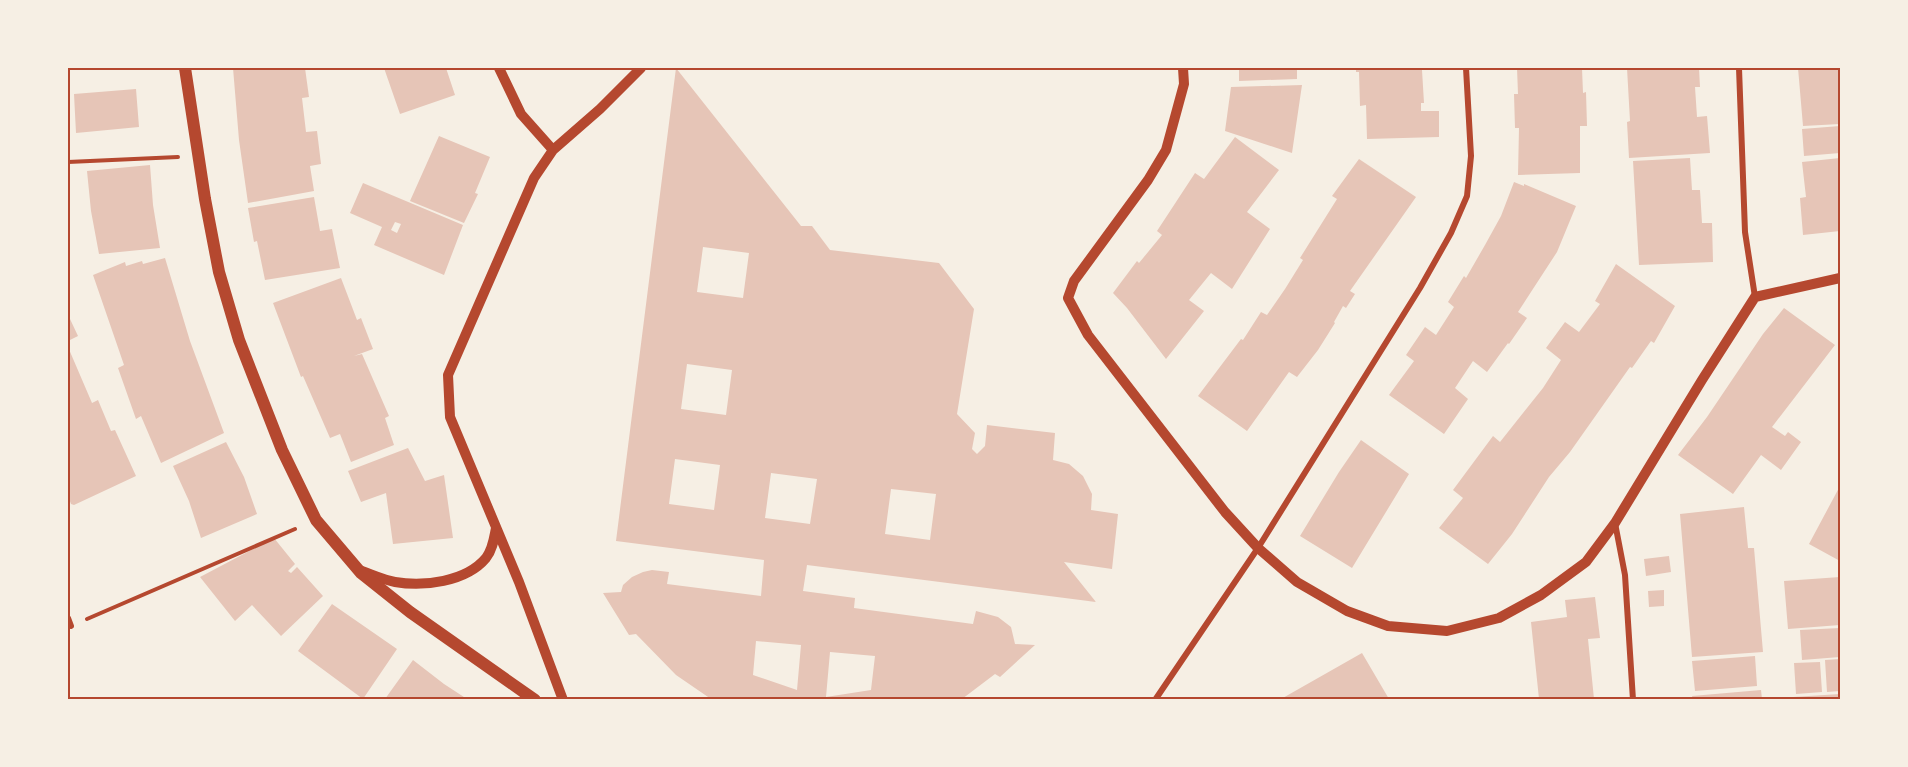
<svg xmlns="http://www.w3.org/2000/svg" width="1908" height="767" font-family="'Asap Condensed',sans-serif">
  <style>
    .building { fill: #e6c5b7; fill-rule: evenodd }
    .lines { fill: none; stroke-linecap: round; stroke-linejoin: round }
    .path { stroke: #b5482f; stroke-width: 4 }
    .minor { stroke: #b5482f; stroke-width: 6 }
    .tertiary { stroke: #b5482f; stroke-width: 10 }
    .secondary { stroke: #b5482f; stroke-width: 12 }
    .neatline { fill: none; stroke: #b5482f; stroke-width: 2 }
  </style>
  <rect width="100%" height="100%" fill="#f6efe4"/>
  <path class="building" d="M233,68H305L309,97L302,98L306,132L317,131L321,164L310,166L314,191L248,203L239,140Z
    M384,68H446L455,95L400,114Z
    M676,68L801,226H812L830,250L939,263L974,309L957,414L975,433L972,449L977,454L985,446L987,425L1055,433L1053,460L1069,464L1083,476L1092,494L1091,510L1118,514L1112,569L1064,562L1096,602L807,565L803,591L855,598L854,608L973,624L976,611L998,617L1011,627L1015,644L1035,645L1000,677L995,674L962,699H711L676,675L636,634L629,635L603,593L621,592L623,585L632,577L643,572L652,570L669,572L667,584L761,596L764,560L616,541ZM703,247L749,253L743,298L697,292ZM687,364L732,370L726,415L681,409ZM675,459L720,465L714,510L669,504ZM771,473L817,479L810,524L765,518ZM891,489L936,494L930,540L885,534ZM756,641L801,645L797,690L753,675ZM830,652L875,656L871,690L826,697Z
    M1239,68H1297V79L1239,81Z
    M1356,68H1419L1418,70H1422L1424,103H1421V111H1439V137L1367,139L1366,105L1360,106L1359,72H1356Z
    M1517,68H1582L1583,93L1586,92L1587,126H1580V173L1518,175L1519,128H1515L1514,94H1518Z
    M1627,68H1699L1700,87H1695L1697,117L1707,116L1710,153L1629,158L1627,122L1630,121Z
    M1798,68H1840V124L1803,126Z
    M1302,85L1292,153L1225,131L1231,87Z
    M136,89L139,127L76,133L74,94Z
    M1840,126V153L1804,156L1802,129Z
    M439,136L490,157L475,193L478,194L464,223L410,201Z
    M1235,137L1279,170L1247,212L1270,229L1232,289L1211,273L1189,300L1204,311L1166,359L1127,308L1113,293L1137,261L1139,263L1162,235L1157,231L1195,173L1204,179Z
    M1690,158L1692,190H1700L1702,223H1712L1713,262L1639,265L1633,161Z
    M1840,158V231L1803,235L1800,198L1806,197L1802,162Z
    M1359,159L1416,197L1350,291L1355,294L1346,308L1343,306L1334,322L1335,323L1318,350L1297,377L1289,372L1247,431L1198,396L1241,339L1243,340L1261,312L1267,315L1285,289L1303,260L1300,258L1337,199L1332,196Z
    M150,165L153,205L160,248L99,254L91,211L87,171Z
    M1514,182L1524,186V184L1576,206L1557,252L1518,312L1527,318L1509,344L1506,341L1508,343L1487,372L1473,361L1455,388L1468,399L1444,434L1389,395L1414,361L1406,355L1425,327L1436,335L1454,307L1448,302L1464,276L1466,278L1485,245L1501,216Z
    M363,183L463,225L444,275L374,245L382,227L350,213ZM395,222L401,224L397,233L391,230Z
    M314,197L320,231L332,229L340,268L265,280L257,241L254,242L248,208Z
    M165,258L190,341L224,433L161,463L141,416L136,419L118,368L124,365L93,275L125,262L126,266L142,261L143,264Z
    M1616,264L1675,306L1654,343L1651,341L1632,368L1630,367L1570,452L1549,477L1512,534L1488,564L1439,528L1463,498L1453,490L1493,436L1500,442L1543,388L1561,360L1546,348L1565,322L1579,332L1600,304L1595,301Z
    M341,278L357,320L361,318L373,349L354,356L362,354L389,416L385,418L394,445L351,462L340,434L330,438L303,376L301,377L273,303Z
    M1784,308L1835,345L1772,427L1785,436L1788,432L1801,442L1781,470L1761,455L1733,494L1678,455L1707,417L1763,334Z
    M70,319L78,336L68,341V320Z
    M68,347L92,403L98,400L111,431L115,430L136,476L74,505L71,504L68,496Z
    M1361,440L1409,474L1352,568L1300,536L1339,472Z
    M226,442L244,477L257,514L201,538L189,501L173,466Z
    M408,448L425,481L444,475L453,538L393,544L386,493L361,502L348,471Z
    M1840,486V561L1809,544Z
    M1744,507L1748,548H1754L1763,652L1692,657L1680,514Z
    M274,538L295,564L288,571L291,573L297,567L323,596L281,636L252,605L235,621L200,577Z
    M1669,556L1671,572L1646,576L1644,559Z
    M1840,577V625L1788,629L1784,581Z
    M1664,590V606L1649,607L1648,591Z
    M1595,597L1600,638L1588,639L1594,699H1539L1531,622L1567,617L1565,600Z
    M332,604L397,649L363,699L298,651Z
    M1840,628V657L1802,660L1800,630Z
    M1362,653L1389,699H1281Z
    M1755,656L1757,686L1695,691L1692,661Z
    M1840,659V691L1827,692L1825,660Z
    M413,660L444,684L467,699H385Z
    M1820,662L1822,692L1796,694L1794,663Z
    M1761,690L1762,699H1693L1692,696Z
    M1840,694V699H1793V697Z"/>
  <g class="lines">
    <path class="path" d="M68,162L178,157
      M87,619L295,529"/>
    <path class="minor" d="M1739,68L1745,232L1755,297
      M1615,523L1625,575L1633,700
      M68,618L71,626
      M1155,700L1258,548L1420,288L1451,233L1467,196L1471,156L1466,68"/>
    <path class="tertiary" d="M499,68L521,114L553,150
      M1183,68L1184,84L1166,150L1148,180L1074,281L1068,298L1088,335L1225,512L1258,548L1297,582L1347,611L1388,626L1447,631L1499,618L1541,595L1586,562L1615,523L1702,380L1755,297L1840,278
      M359,570C371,574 383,580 395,582C423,587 466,582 486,558C493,549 494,538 496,528
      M563,700L519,582L450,417L448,375L534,178L553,150L600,109L641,68"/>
    <path class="secondary" d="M185,68L205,199L219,272L239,340L282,450L316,520L361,573L410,612L535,700"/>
  </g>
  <rect width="1908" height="767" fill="none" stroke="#f6efe4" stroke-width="138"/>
  <rect x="69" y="69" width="1770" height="629" class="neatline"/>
</svg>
